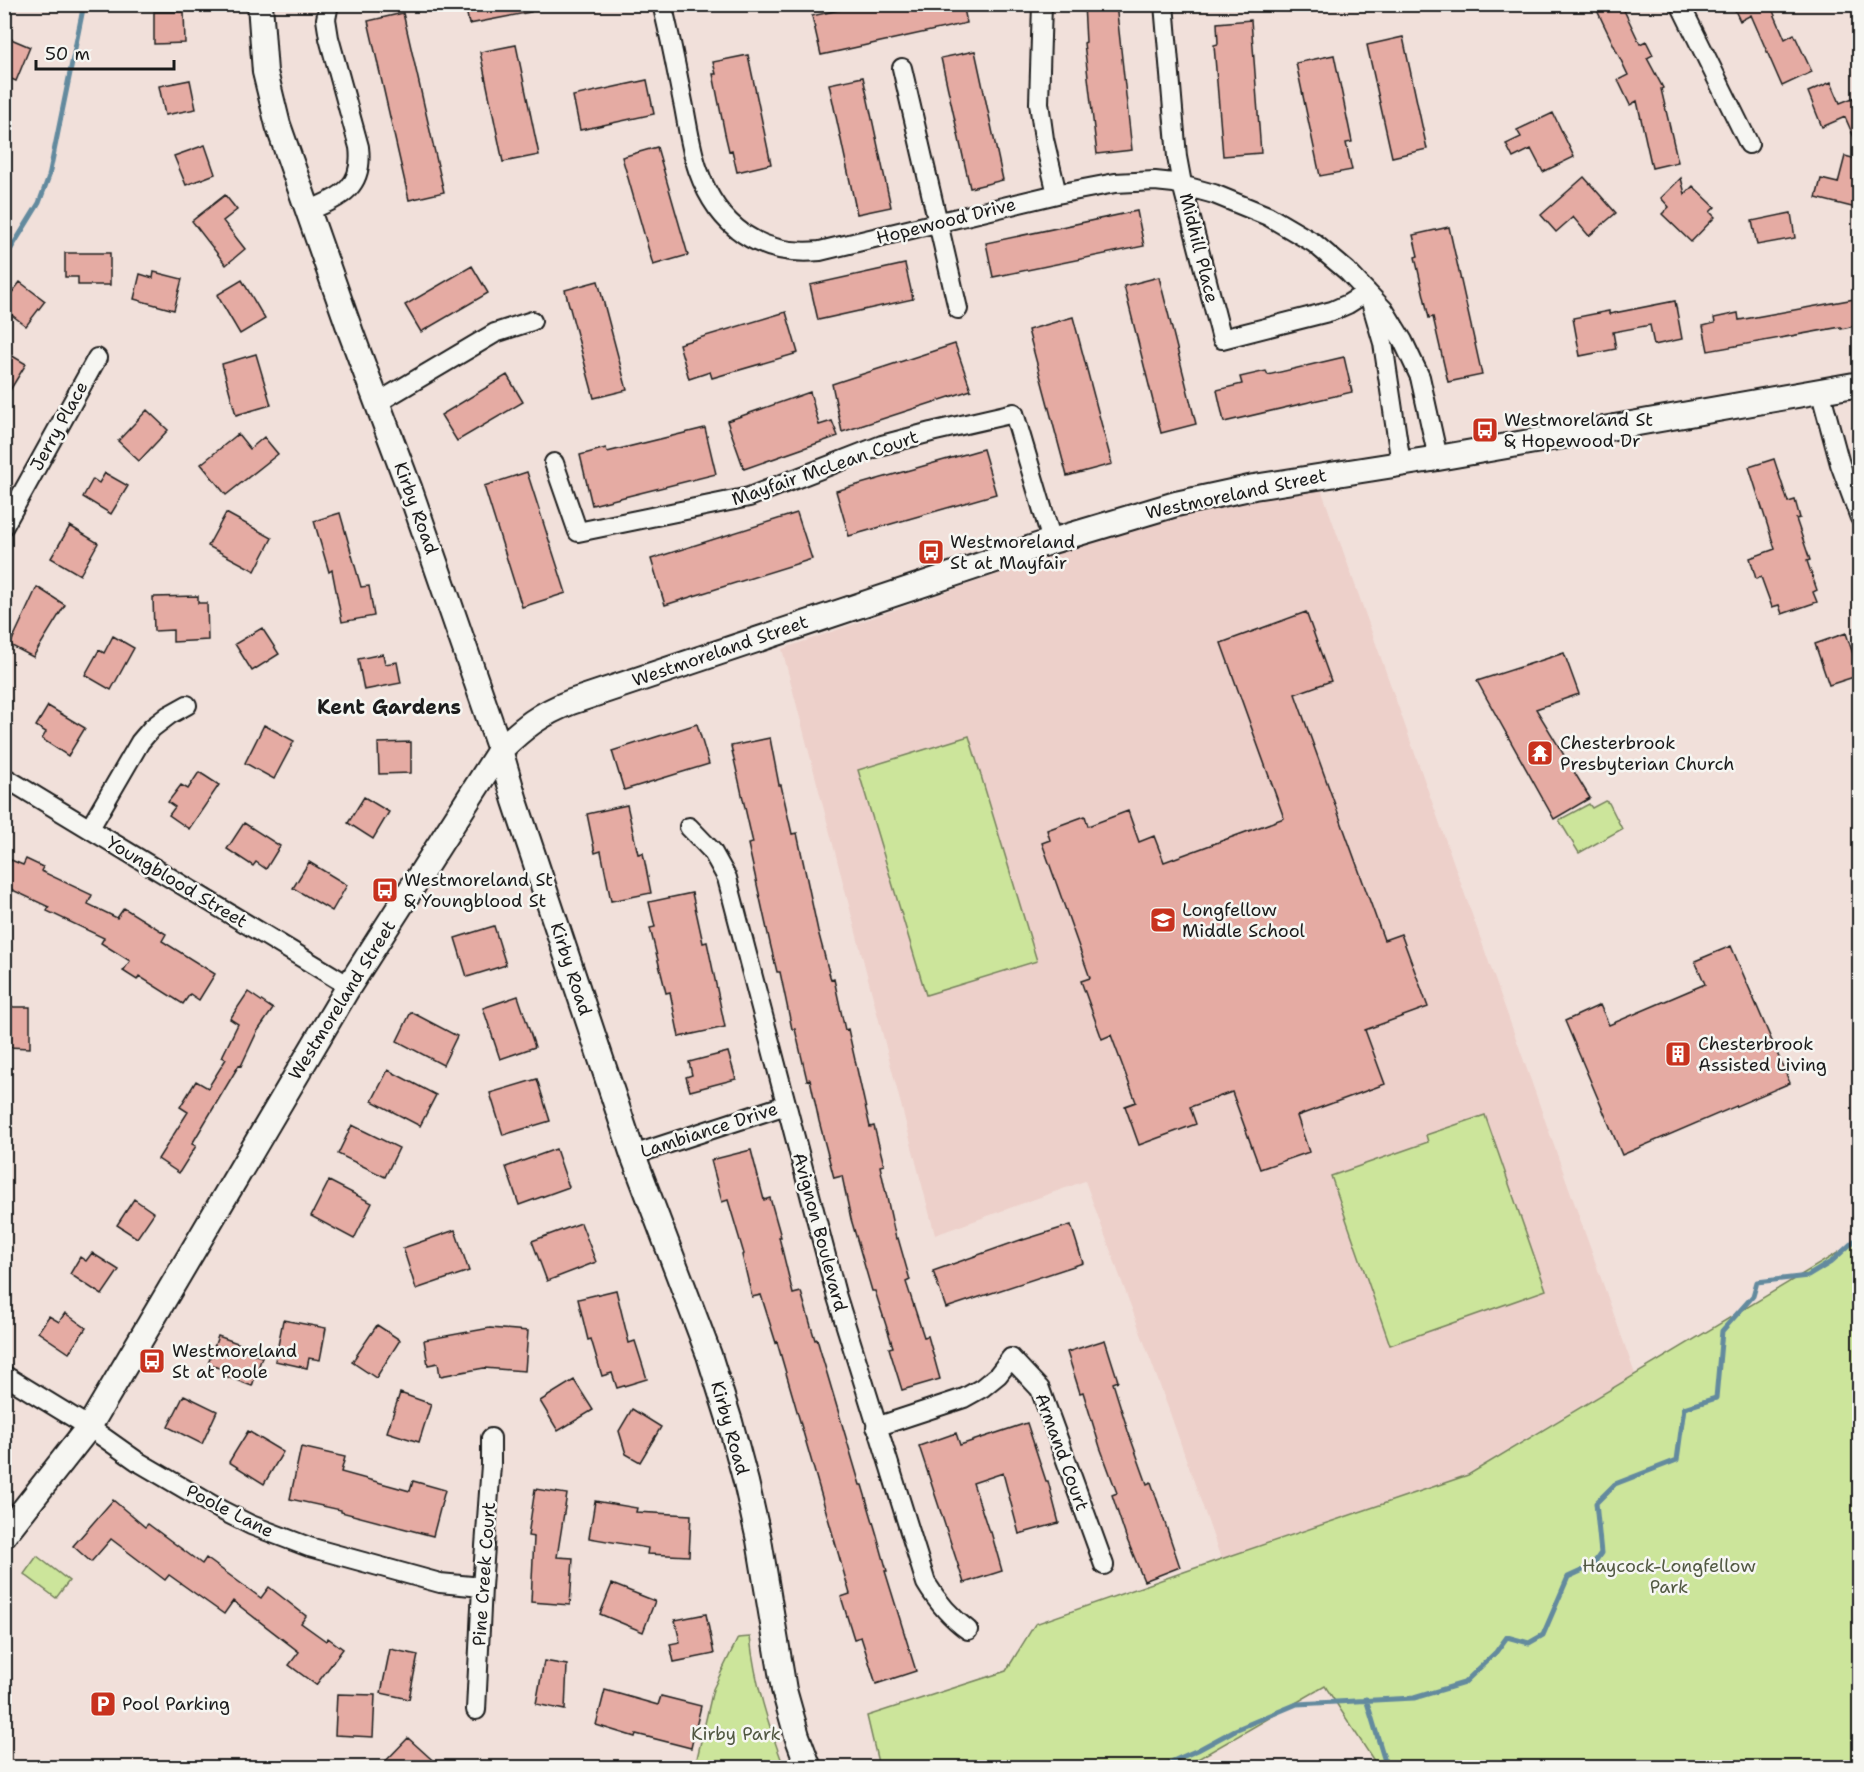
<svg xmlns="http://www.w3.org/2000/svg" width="1864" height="1772" font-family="'Shantell Sans',sans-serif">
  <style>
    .built { fill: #edd0ca }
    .green { fill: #cce59b; stroke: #74805c; stroke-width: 1.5 }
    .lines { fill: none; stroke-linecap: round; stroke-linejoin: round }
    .stream { stroke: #638a9e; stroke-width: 5 }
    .building { fill: #e5aba3; stroke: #1c1c1c; stroke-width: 1.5 }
    .street-casing { stroke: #1c1c1c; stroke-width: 22 }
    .secondary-casing { stroke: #1c1c1c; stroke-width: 28 }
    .street { stroke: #f6f6f2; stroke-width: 18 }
    .secondary { stroke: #f6f6f2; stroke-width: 24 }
    .labels { text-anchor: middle; stroke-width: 5; stroke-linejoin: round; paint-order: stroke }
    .street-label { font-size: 18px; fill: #1c1c1c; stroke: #f6f6f2 }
    .poi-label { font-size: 18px; fill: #1c1c1c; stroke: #f6f6f2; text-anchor: start }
    .park-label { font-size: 18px; fill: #515842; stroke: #f6f6f2 }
    .neighbourhood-label { font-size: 20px; font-weight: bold; fill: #1c1c1c; stroke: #f6f6f2 }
  </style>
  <rect width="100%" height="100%" fill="#f1e0da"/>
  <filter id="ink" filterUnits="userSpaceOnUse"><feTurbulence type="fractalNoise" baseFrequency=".0167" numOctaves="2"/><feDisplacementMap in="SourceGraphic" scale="12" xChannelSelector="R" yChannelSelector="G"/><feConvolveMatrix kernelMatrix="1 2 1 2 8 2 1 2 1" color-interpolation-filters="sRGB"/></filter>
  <g filter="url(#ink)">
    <path class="built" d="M1320,486L1635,1374L1239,1610L1170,1413L1085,1181L935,1235L782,649L1189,508Z"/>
    <path class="green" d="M969,736L1037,961L926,995L858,770Z
      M1605,801L1609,803L1622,829L1579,853L1559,820L1589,804L1592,808Z
      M1485,1115L1546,1290L1390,1345L1331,1176L1428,1142L1426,1135Z
      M1859,1240V1767H1378L1325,1686L1184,1767H879L867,1716L1006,1671L1035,1624L1221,1559L1468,1475Z
      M37,1556L69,1581L56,1598L24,1574Z
      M750,1637C755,1683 768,1724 784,1767H695L713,1689L738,1638Z"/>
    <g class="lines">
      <path class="stream" d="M4,260L39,203L49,176L84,4
        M1366,1699L1387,1768
        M1157,1768L1198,1750L1235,1730L1297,1704L1414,1698L1464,1683L1496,1652L1507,1637L1529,1643L1543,1635L1568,1577L1592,1566L1601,1553L1596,1503L1615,1484L1677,1460L1684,1408L1716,1398L1722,1331L1753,1296L1757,1282L1808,1276L1831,1262L1854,1241L1860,1240"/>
    </g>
    <path class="building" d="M465,4H530L531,12L469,24Z
      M865,4H963L967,23L821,55L812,16Z
      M1084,4H1116L1132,150L1097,154L1084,43L1086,42Z
      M1594,4H1621L1640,44L1646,41L1653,55L1647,58L1663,88L1661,89L1678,162L1652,168L1637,101L1630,105L1618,80L1628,75Z
      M1732,4H1770L1785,39L1794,34L1812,72L1782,86L1751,15L1740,21Z
      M154,12H184L185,43L154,44Z
      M403,13L444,192L409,200L368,21Z
      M1251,20L1261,153L1223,156L1214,45L1218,44L1217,23Z
      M4,36L30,47L16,81L4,76Z
      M1403,37L1427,149L1392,157L1367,45Z
      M516,45L539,155L503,162L480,52Z
      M975,51L1003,180L970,188L941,58Z
      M748,55L771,164L737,172L732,150L729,151L725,134L713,74H716L713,62Z
      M1334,55L1352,142L1346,143L1352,170L1320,176L1296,63Z
      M863,77L891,207L857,214L829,84Z
      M190,80L196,109L165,115L159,86Z
      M647,80L654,114L580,130L573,96Z
      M1831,82L1840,103L1860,95V151L1845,117L1822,127L1808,92Z
      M1553,113L1574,157L1543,172L1531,149L1513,158L1506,144L1521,137L1517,130Z
      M205,145L215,174L186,185L174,156Z
      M657,147L688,255L653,265L622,157Z
      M1845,156L1860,160V209L1816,198L1821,179L1838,183Z
      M1584,177L1616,213L1589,236L1573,217L1556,232L1541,215Z
      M1681,178L1685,194L1693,186L1715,207L1710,212L1715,217L1691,242L1662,214L1669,207L1661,198Z
      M225,195L237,210L223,221L245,249L226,265L192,221Z
      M1137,211L1144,246L993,277L986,243Z
      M1791,213L1795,238L1757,245L1752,221Z
      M1449,227L1482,375L1448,382L1433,317L1429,318L1415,257L1418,256L1413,235Z
      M65,253H110V285H78V277H65Z
      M905,264L913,299L818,320L810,285Z
      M472,266L488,293L421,332L405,305Z
      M154,272L182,279L174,310L134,299L140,274L153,278Z
      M1159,277L1196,424L1161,433L1124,286Z
      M242,280L265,319L240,334L217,295Z
      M598,281L627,390L594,398L565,290Z
      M20,282L45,301L26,326L4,309V303Z
      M1860,298V325L1841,329V327L1708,351L1703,326L1715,323L1714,318L1738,313L1739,320Z
      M1675,301L1682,339L1654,345L1650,325L1613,332L1616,349L1580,356L1573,318L1609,311V314Z
      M786,312L798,353L712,378L710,372L689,379L679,344Z
      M1073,317L1112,464L1067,476L1028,330Z
      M955,344L971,390L842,432L832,384Z
      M4,351L26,364L4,400Z
      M256,354L271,405L236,415L222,364Z
      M1344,357L1352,392L1224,422L1217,390L1242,384L1240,377L1266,371L1268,375Z
      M507,375L523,402L457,441L441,415Z
      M810,392L819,425L832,421L838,436L744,469L727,421Z
      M147,410L168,430L139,461L118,441Z
      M705,428L716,474L592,505L580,455L606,448L607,452Z
      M238,434L250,449L264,437L278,454L226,495L201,464Z
      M983,449L996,494L849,536L836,491Z
      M1774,459L1788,502L1795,500L1800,518L1796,519L1810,560L1807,561L1817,590L1813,592L1817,602L1782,614L1779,605L1772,607L1761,577L1756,579L1750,558L1775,549L1749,467Z
      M527,472L566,593L522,607L484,486Z
      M105,473L128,486L111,514L83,497L93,479L99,483Z
      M226,513L272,538L255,571L208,546Z
      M340,513L361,587L369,586L374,616L342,622L332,570L329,572L314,521Z
      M797,513L812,559L665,605L651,559Z
      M70,526L98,543L80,575L51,558Z
      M37,587L65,605L33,657L10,645Z
      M198,596V603H207L208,640L173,642V630L154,631L153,597Z
      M1306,612L1331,681L1295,694L1384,940L1401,934L1428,1007L1365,1030L1385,1084L1297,1116L1309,1152L1260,1169L1232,1092L1190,1107L1196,1124L1139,1145L1125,1106L1136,1102L1111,1035L1102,1039L1081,981L1090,978L1042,843L1050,840L1047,830L1085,816L1088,826L1128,811L1139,842L1154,836L1164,862L1284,818L1221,643Z
      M262,628L279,654L252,671L235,644Z
      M1846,633L1860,675L1829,685L1815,644Z
      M113,636L134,648L111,690L85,675L99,650L104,653Z
      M1564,653L1579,694L1536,709L1590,798L1554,819L1477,681Z
      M383,654L385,664L397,662L401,683L364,690L358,659Z
      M48,706L85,728L68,756L42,739L46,732L36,726Z
      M697,724L709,764L624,790L612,751Z
      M264,725L294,741L274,779L245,763Z
      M770,738L779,785H781L792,834L797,833L818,931L831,980L834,979L845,1030L848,1029L870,1127L874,1126L884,1165L880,1166L896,1239L898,1238L910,1280L906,1282L924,1337L928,1336L940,1379L902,1390L889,1348L893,1347L875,1291H872L851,1219L842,1176L834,1178L819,1121L810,1079L807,1080L795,1029H792L780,972H777L770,943L748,844L753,843L731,746Z
      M411,742V773L379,774L378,743Z
      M199,772L219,785L189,829L169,815L175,807L168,802L181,785L188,789Z
      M364,797L389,812L373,839L348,823Z
      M627,805L638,854L643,853L651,893L611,901L601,851L595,853L587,814Z
      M244,823L280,846L266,869L256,862L253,866L227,849Z
      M26,859L43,867L41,871L92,895L88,904L117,918L124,908L166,934L162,941L215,974L199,1000L190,994L183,1004L139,976L137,980L123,971L130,961L101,943L104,938L47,911L49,907L4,886V874L11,860L23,865Z
      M309,862L347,885L332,911L293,888Z
      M692,893L703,943L707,942L725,1027L679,1037L670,992L666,993L650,928L655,927L649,902Z
      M494,926L506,965L467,977L455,938Z
      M1731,946L1790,1083L1622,1155L1565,1021L1600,1005L1609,1025L1705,984L1695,961Z
      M248,992L273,1009L257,1032L241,1066L239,1065L192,1144L196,1146L179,1173L158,1159L188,1112L180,1107L196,1081L208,1088L226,1059L222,1057L238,1024L230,1019Z
      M518,996L535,1047L500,1059L483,1008Z
      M6,1007H30V1048L7,1047V1033H4Z
      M411,1012L457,1036L443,1065L397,1041Z
      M728,1052L736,1079L690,1091L686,1077L692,1075L689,1062Z
      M388,1070L436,1095L420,1126L372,1101Z
      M537,1079L550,1121L503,1135L490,1093Z
      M352,1125L399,1148L385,1177L338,1154Z
      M556,1149L569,1187L519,1205L506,1167Z
      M751,1150L764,1200L770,1198L781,1237H779L793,1294L801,1292L815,1340L817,1339L821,1353L860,1485H862L876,1532L887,1571H885L916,1671L876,1684L861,1637L854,1639L841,1597L850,1594L777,1342L776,1343L761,1295L752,1297L742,1255L744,1254L728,1200L722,1202L711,1160Z
      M329,1181L372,1203L354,1239L311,1216Z
      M134,1199L154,1213L137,1238L117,1225Z
      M581,1223L596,1262L547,1281L532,1241Z
      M1071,1225L1083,1263L946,1308L933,1271L1023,1239V1240Z
      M455,1230L469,1271L416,1289L403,1248Z
      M92,1253L119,1270L102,1295L70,1274L80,1257L86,1261Z
      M616,1290L629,1343L635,1341L647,1379L617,1388L612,1373L602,1376L591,1339L588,1340L578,1299Z
      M65,1313L86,1328L69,1353L38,1332L49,1316L59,1322Z
      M283,1320L326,1328L320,1360L309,1358L307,1368L275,1361Z
      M377,1325L400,1340L376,1378L352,1362Z
      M490,1328L528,1331L525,1371L484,1368L440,1376L438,1363L428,1365L424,1340Z
      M218,1336L243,1345L242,1350L262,1357L252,1386L225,1376L227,1371L208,1364Z
      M1105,1340L1118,1381L1113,1383L1128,1431L1147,1484L1151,1482L1180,1567L1144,1581L1126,1537L1112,1495L1117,1493L1100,1447L1083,1392L1080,1393L1067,1352Z
      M574,1380L593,1410L558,1431L540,1401Z
      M400,1393L431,1404L419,1442L387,1432Z
      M184,1395L217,1411L202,1444L168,1427Z
      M632,1409L661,1427L640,1462L626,1454L619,1431Z
      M1027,1423L1046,1481H1048L1059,1523L1019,1534L1003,1473L973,1483L989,1532H991L1002,1571L964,1583L919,1446L956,1433L960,1445Z
      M248,1431L283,1452L264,1484L229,1462Z
      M301,1447L345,1457L341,1472L410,1491L413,1481L445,1490L433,1536L341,1512V1510L290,1499Z
      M535,1489L567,1494L557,1557L573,1558L570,1605L531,1602L534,1537L528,1536Z
      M113,1500L145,1527L148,1524L202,1564L206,1558L261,1598L269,1587L306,1616L301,1623L326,1641L328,1638L343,1649L316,1685L289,1665L299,1652L233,1601L224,1614L169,1575L165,1580L111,1539L91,1562L73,1546Z
      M595,1501L637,1508L636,1512L691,1515L689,1556L647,1554L648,1548L589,1538Z
      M612,1584L655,1601L643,1632L600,1614Z
      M706,1614L714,1654L674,1662L670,1644L680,1642L675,1620Z
      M390,1649L418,1655L409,1699L381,1693Z
      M544,1661L567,1665L565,1710L536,1704Z
      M605,1690L658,1705L661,1696L701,1706L691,1748L636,1734L635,1737L596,1725Z
      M337,1694L375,1695L373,1737L335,1735Z
      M408,1738L440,1767H380Z"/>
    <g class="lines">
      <defs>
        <path id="street" d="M662,4C671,39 677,73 684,107C688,128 691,150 698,170C718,227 760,257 820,251L1057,194L1115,183L1155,181L1174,183L1214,194L1268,216L1314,243L1347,271L1384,310L1403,341L1420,377L1438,458
          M1042,4L1039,103L1044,139L1057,194
          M1164,4L1177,157L1182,184L1222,339L1332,311L1348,304L1367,292
          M1680,4L1749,144
          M902,68L958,309
          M308,211C341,197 364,188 359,147L329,38L326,19L329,4
          M1371,302L1383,343L1401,464
          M1820,390L1840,464L1860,518
          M377,403L495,333L532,321
          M554,463L578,532L749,497L882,445L931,432L1014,413L1052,541
          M4,526L97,358
          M4,777L349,986
          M689,827L712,851L727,878L836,1294L926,1583C938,1603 950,1617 968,1630
          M90,828L140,742L152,728L169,715L187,705
          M633,1155L786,1105
          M4,1375L89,1427L137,1461L221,1510L251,1525L309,1547L440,1583L482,1587
          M876,1427L964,1398L982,1388L998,1375L1011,1358L1040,1389L1104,1565
          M476,1710L482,1587L491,1465V1438"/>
        <path id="secondary" d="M260,4L265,72L278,125L351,333L410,490L500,750L515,801L633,1155L709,1355L730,1422L746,1482L759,1540L784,1690L797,1736L809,1768
          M4,1535L89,1427L349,986L500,750C524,727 540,714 571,702L1052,541L1176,504L1254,487L1438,458L1860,384"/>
      </defs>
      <use href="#street" class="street-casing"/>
      <use href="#secondary" class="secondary-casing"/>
      <use href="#street" class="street"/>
      <use href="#secondary" class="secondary"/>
    </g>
  </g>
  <defs>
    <symbol id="bus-square" viewBox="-11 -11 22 22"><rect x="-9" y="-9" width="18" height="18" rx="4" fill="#c8321e" stroke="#f6f6f2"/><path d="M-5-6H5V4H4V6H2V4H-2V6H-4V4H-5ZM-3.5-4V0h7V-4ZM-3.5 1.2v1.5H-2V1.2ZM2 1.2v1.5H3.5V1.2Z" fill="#fff"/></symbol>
    <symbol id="temple-square" viewBox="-11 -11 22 22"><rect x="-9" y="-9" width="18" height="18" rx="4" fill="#c8321e" stroke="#f6f6f2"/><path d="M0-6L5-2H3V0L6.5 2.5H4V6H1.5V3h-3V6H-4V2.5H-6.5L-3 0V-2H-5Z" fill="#fff"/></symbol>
    <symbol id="school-square" viewBox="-11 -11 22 22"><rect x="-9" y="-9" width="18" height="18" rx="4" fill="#c8321e" stroke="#f6f6f2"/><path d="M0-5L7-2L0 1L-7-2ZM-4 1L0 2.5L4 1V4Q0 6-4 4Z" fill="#fff"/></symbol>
    <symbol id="building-square" viewBox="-11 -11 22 22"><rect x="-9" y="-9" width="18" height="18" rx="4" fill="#c8321e" stroke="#f6f6f2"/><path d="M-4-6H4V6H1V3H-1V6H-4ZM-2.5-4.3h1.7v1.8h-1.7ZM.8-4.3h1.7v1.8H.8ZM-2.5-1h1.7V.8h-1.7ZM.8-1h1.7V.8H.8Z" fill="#fff"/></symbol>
    <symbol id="parking-square" viewBox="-11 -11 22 22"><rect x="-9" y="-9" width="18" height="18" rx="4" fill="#c8321e" stroke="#f6f6f2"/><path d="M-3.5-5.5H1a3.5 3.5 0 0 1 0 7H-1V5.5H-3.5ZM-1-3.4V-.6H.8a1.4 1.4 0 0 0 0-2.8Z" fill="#fff"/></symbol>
  </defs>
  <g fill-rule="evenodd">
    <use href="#bus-square" x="1470" y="415" width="30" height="30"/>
    <use href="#bus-square" x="916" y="537" width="30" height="30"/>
    <use href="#temple-square" x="1525" y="738" width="30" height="30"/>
    <use href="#bus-square" x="370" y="875" width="30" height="30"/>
    <use href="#school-square" x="1148" y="905" width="30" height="30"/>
    <use href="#building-square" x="1663" y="1039" width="30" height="30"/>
    <use href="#bus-square" x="137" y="1346" width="30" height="30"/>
    <use href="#parking-square" x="88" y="1689" width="30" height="30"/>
  </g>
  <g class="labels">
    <g class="street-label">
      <text transform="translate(946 221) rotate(-14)" y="6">Hopewood Drive</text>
      <text transform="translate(1199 248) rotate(76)" y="6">Midhill Place</text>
      <text transform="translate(59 426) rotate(-61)" y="6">Jerry Place</text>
      <text transform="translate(825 468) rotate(-19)" y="6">Mayfair McLean Court</text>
      <text transform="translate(1236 494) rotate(-12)" y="6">Westmoreland Street</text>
      <text transform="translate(416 508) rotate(70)" y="6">Kirby Road</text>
      <text transform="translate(720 651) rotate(-19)" y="6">Westmoreland Street</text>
      <text transform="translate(177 882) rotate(31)" y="6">Youngblood Street</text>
      <text transform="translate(571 969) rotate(72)" y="6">Kirby Road</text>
      <text transform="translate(342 1000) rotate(-58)" y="6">Westmoreland Street</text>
      <text transform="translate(709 1130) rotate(-18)" y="6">Lambiance Drive</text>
      <text transform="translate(820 1232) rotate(75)" y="6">Avignon Boulevard</text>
      <text transform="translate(730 1428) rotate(74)" y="6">Kirby Road</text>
      <text transform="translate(1062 1452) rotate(70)" y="6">Armand Court</text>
      <text transform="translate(230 1511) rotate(27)" y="6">Poole Lane</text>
      <text transform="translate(484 1574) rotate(-86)" y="6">Pine Creek Court</text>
    </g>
    <g class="poi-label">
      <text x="1504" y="426">Westmoreland St<tspan x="1504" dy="21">&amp; Hopewood Dr</tspan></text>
      <text x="950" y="548">Westmoreland<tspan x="950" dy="21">St at Mayfair</tspan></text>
      <text x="1560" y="749">Chesterbrook<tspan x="1560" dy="21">Presbyterian Church</tspan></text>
      <text x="404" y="886">Westmoreland St<tspan x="404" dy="21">&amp; Youngblood St</tspan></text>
      <text x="1182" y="916">Longfellow<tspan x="1182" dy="21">Middle School</tspan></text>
      <text x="1698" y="1050">Chesterbrook<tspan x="1698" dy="21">Assisted Living</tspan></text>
      <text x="172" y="1357">Westmoreland<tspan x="172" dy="21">St at Poole</tspan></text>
      <text x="122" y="1710">Pool Parking</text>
    </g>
    <g class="park-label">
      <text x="1669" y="1572">Haycock-Longfellow<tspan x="1669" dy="21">Park</tspan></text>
      <text x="736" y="1740">Kirby Park</text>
    </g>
    <g class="neighbourhood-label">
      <text x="389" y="714">Kent Gardens</text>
    </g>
  </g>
  <rect width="1864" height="1772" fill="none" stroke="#f6f6f2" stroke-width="24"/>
  <rect x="12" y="12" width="1840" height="1748" fill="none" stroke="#1c1c1c" stroke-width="2" filter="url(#ink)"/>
  <path d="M36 60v9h138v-9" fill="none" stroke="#1c1c1c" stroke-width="3"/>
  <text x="45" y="60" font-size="18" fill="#1c1c1c" stroke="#f6f6f2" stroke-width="4.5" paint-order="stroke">50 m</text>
</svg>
